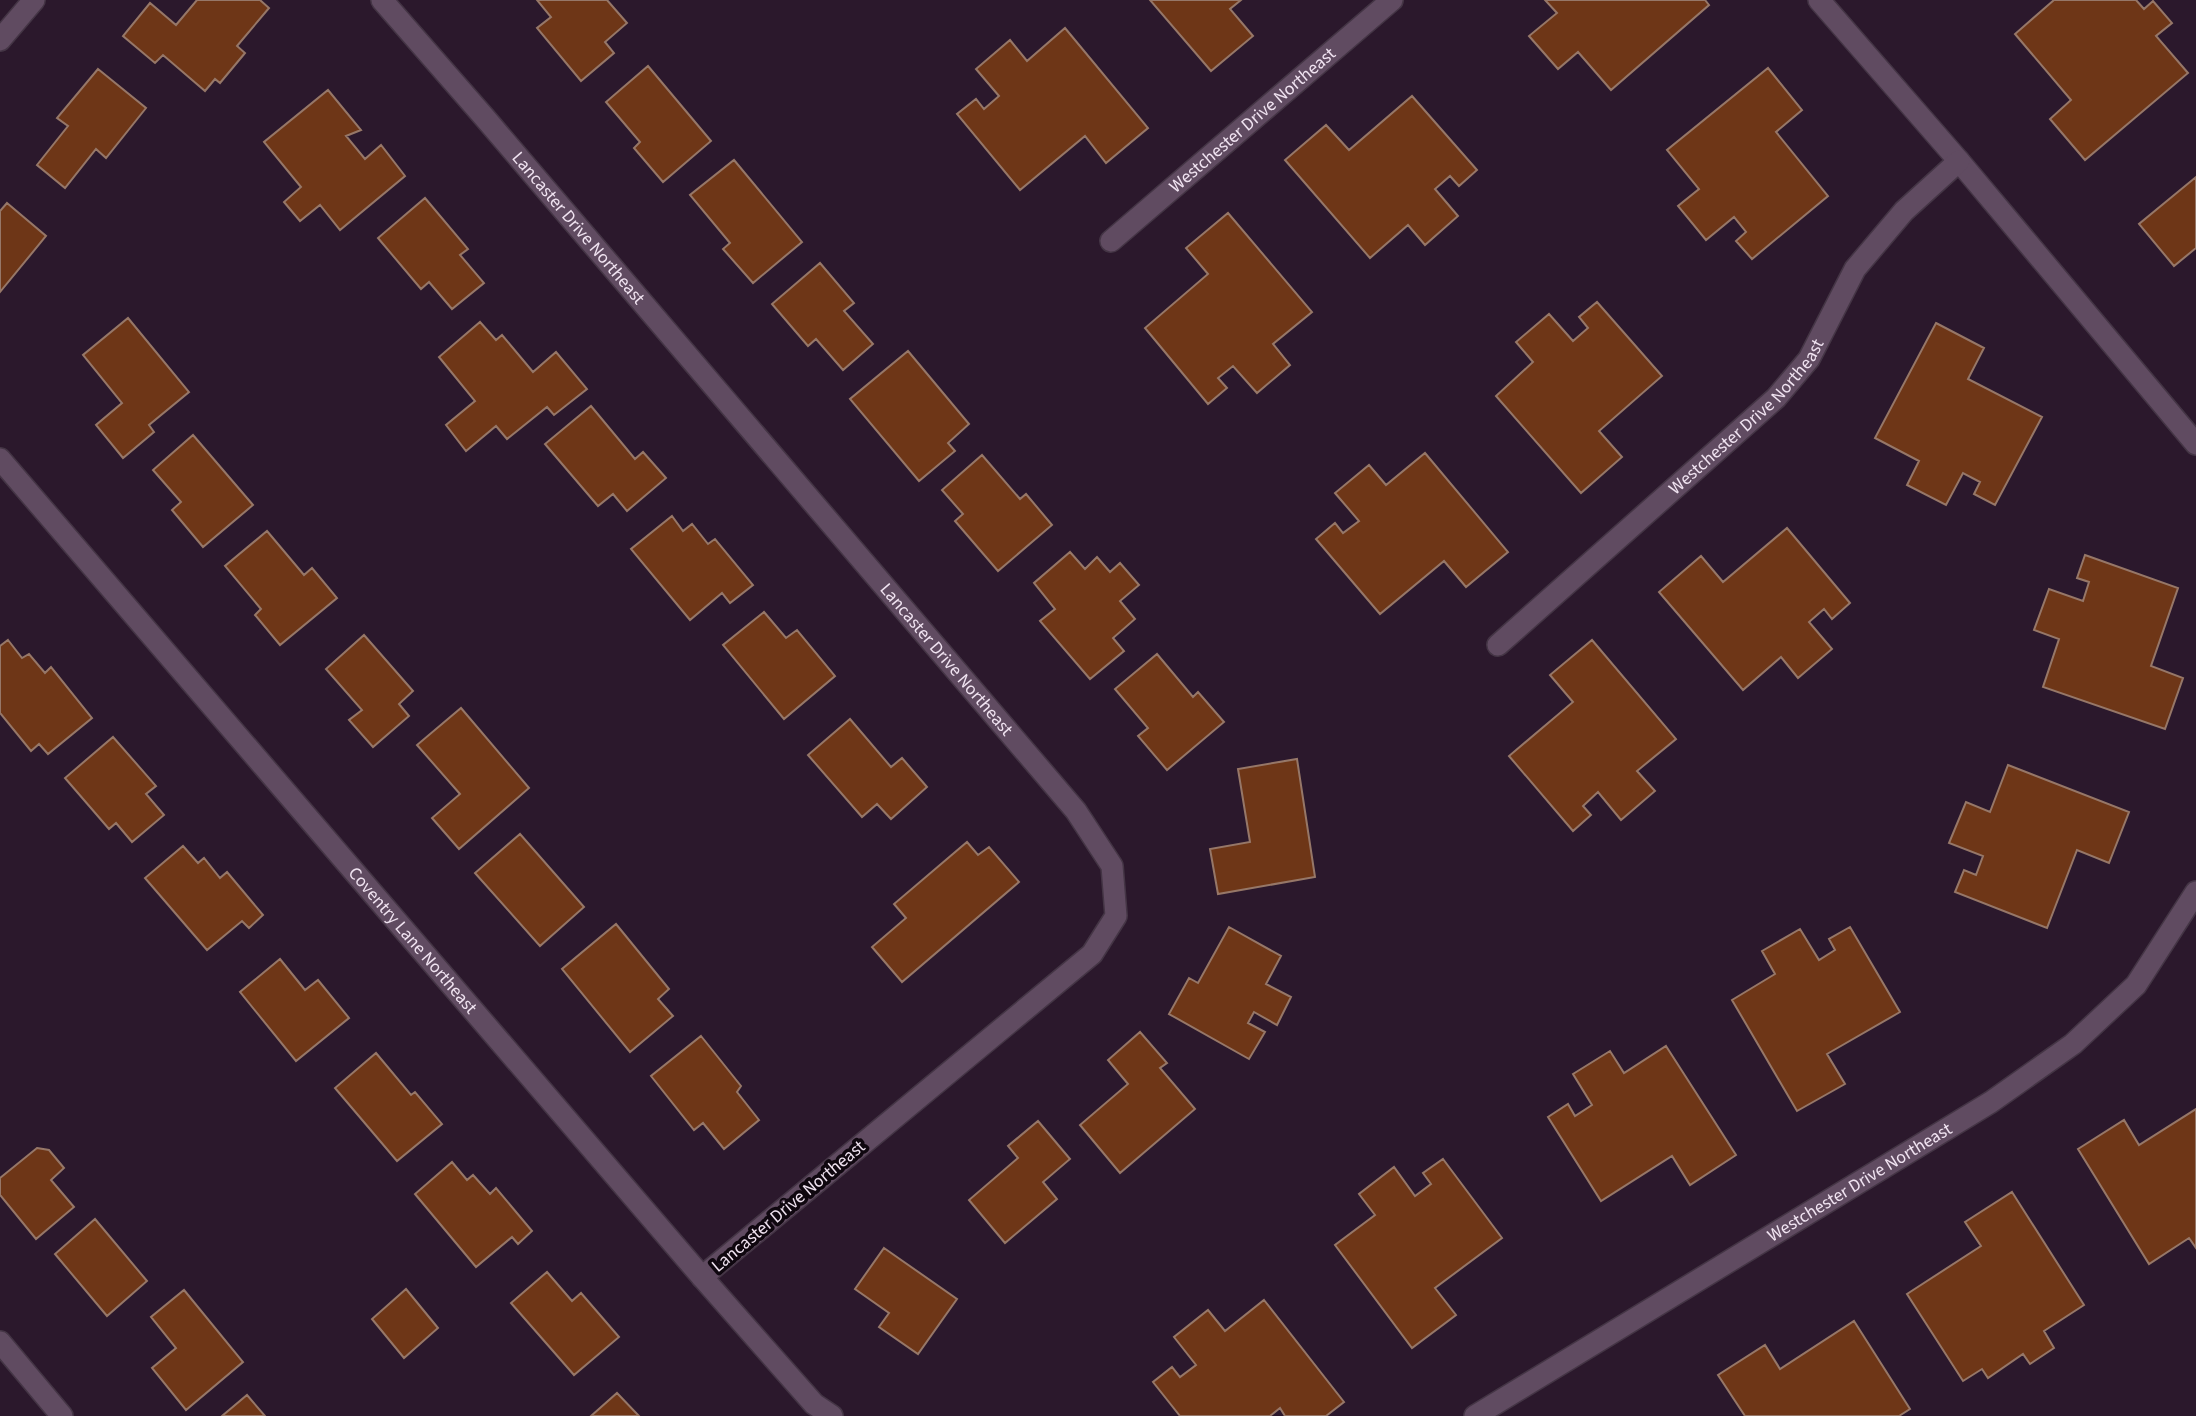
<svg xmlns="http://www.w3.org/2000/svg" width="2196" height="1416" font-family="'Source Sans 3',sans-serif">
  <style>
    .building { fill: #6e3617; stroke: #967768; stroke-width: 2 }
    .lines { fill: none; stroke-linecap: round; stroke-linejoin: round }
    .minor-casing { stroke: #443545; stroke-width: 24 }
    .minor { stroke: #604b61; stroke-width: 21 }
    .labels { text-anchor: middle; stroke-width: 7; stroke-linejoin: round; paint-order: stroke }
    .street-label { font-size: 18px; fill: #f0e3f1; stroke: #0f070f }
  </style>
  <rect width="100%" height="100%" fill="#2b182c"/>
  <path class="building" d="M197,0H260L269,8L237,46L245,53L220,83L215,79L205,91L163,55L155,63L123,36L150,3L176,25Z
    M537,0H607L627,23L605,42L614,53L581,81L537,28L551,17Z
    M1150,0H1241L1230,9L1253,36L1211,71Z
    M1545,0H1705L1709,5L1611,90L1578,52L1558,69L1529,36L1557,13Z
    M2054,0H2136L2144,9L2153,1L2172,23L2156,36L2188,73L2085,160L2050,119L2071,100L2015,34Z
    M1065,28L1148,128L1106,163L1085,136L1020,190L957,114L976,99L984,109L999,96L976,69L1010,40L1027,61Z
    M648,66L711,141L663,182L634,148L640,142L606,102Z
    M1768,68L1802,110L1776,132L1828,196L1752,259L1736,241L1746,232L1734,217L1706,240L1678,206L1699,189L1667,150Z
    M98,69L146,108L106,158L96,149L65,188L37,165L68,126L57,118Z
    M328,90L361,130L346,136L365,159L381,145L405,176L340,230L320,205L300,221L284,202L301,187L264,142Z
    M1412,96L1477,170L1459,186L1450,176L1435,189L1458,216L1425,245L1408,225L1370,258L1285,160L1326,125L1349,150Z
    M734,160L802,242L753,283L723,249L730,243L690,195Z
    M2196,177V248L2174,266L2139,224Z
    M425,198L468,249L460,255L484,283L452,309L429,282L421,289L378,238Z
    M7,203L46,236L0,292V211Z
    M1228,213L1312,312L1273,344L1290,365L1257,393L1233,366L1218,378L1227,388L1208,404L1145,328L1208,274L1186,248Z
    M820,263L854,303L844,311L873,344L843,370L816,339L808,346L772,304Z
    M1597,302L1662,376L1599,431L1622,457L1581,493L1496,396L1533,362L1516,342L1549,314L1573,341L1588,328L1579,317Z
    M128,318L189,392L149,425L154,432L123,458L96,425L122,403L83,355Z
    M480,322L496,340L502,335L533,372L556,352L587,389L554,415L547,407L507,439L496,426L466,451L446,425L475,401L439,357Z
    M1936,323L1984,348L1968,379L2042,417L1995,505L1974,494L1980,482L1963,473L1946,505L1907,485L1919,461L1875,438Z
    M908,351L969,424L948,443L955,451L919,481L850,399Z
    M591,406L635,459L643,452L666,478L627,511L613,494L598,506L545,444Z
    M193,435L253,505L203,547L172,510L181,502L153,470Z
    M1425,453L1508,552L1466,587L1444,561L1380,614L1316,539L1335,523L1343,533L1359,521L1335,493L1369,465L1386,485Z
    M982,455L1020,499L1026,494L1052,525L998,571L955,521L963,514L942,490Z
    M672,516L683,531L692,524L708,544L715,539L753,585L730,603L722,593L690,620L631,549Z
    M1787,528L1850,603L1832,619L1824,609L1809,622L1832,649L1798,678L1781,657L1743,690L1659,592L1701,556L1723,582Z
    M267,531L304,575L312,568L337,598L280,645L255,615L261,609L225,566Z
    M1070,552L1085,569L1097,557L1110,572L1120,563L1139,585L1120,601L1135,619L1113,638L1124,651L1090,679L1040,621L1055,609L1034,583Z
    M2085,555L2178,588L2151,666L2183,678L2165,729L2043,687L2059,639L2034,630L2049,589L2083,601L2089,582L2077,578Z
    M764,612L786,638L797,630L835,676L784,719L723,645Z
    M364,635L413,691L399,704L409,716L373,747L349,720L362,710L326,669Z
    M8,640L22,658L29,654L45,673L51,667L92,718L48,754L39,744L31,751L0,713V646Z
    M1592,640L1676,739L1637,771L1655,791L1621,820L1598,792L1583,806L1591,815L1573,831L1509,756L1573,702L1550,675Z
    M1157,654L1193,697L1198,692L1224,722L1167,770L1138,736L1148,728L1115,689Z
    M461,708L529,788L459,849L432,818L460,794L417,745Z
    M850,719L891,767L902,758L927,787L891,819L877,804L862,817L808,755Z
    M113,737L156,786L146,794L164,815L132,842L116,823L109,829L65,778Z
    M1297,759L1315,877L1218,894L1210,849L1250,842L1238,769Z
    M2008,765L2129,812L2109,863L2077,850L2047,928L1955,892L1964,870L1976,875L1983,856L1949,843L1966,802L1990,812Z
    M520,834L584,907L540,946L475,873Z
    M967,842L978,855L989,847L1019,882L902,982L872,947L906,918L894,904Z
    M183,846L198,863L204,858L220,878L227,872L263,915L249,928L242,921L207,950L145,878Z
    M616,924L669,989L658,999L673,1016L630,1052L562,969Z
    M1229,927L1281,956L1266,984L1291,997L1277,1025L1254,1012L1248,1023L1265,1032L1249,1059L1169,1014L1189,978L1198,983Z
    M1850,927L1900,1012L1827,1054L1845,1084L1797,1111L1732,1000L1775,974L1762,951L1800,929L1819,960L1835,950L1829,939Z
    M280,959L305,990L318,980L349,1018L296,1061L240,992Z
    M1140,1032L1167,1063L1160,1068L1195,1109L1120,1173L1080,1125L1128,1084L1108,1060Z
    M701,1036L741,1086L737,1092L759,1120L724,1149L703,1123L694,1130L651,1076Z
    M1666,1046L1736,1155L1690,1185L1672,1156L1601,1201L1548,1117L1568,1104L1575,1116L1592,1105L1573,1074L1610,1051L1624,1073Z
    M376,1053L411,1095L415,1092L442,1124L397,1161L335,1088Z
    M2196,1109V1248L2189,1238L2149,1264L2078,1149L2124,1120L2139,1145Z
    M1038,1121L1070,1159L1043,1182L1057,1199L1005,1243L969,1200L1018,1158L1008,1146Z
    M37,1148L49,1150L64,1168L51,1180L74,1207L36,1239L0,1195V1178Z
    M1443,1159L1502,1238L1435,1288L1456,1315L1412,1348L1335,1245L1375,1215L1359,1194L1394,1167L1415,1196L1431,1184L1423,1173Z
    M452,1162L467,1180L473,1175L490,1194L496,1188L532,1231L518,1244L512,1237L476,1267L415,1194Z
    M2012,1192L2084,1305L2044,1331L2054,1348L2030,1364L2023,1354L1988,1378L1982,1369L1963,1381L1907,1294L1981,1246L1965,1222Z
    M95,1219L147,1281L107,1316L55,1254Z
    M884,1248L957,1299L918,1354L879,1327L889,1313L855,1289Z
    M547,1272L572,1301L581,1293L619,1337L574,1375L511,1303Z
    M406,1289L438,1328L404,1358L372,1319Z
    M184,1290L243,1362L186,1410L152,1368L176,1348L151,1317Z
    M1264,1300L1344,1402L1326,1416H1285L1280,1408L1270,1416H1180L1153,1382L1172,1367L1180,1377L1196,1365L1174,1337L1208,1310L1225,1331Z
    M1854,1321L1910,1409L1899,1416H1745L1718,1375L1765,1345L1780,1369Z
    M617,1393L639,1416H591Z
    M247,1395L265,1416H222Z"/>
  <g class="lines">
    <defs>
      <g id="minor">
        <path id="s1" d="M382,0L485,118L1076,811L1112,866L1116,916L1092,954L702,1277"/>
        <path d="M1819,0L1959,161L2196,444"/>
        <path d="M0,40L34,0"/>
        <path id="s2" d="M1111,241L1392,0"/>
        <path id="s3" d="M0,459L702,1277L814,1404L832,1416"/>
        <path id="s4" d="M1498,645L1776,398L1809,359L1855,269L1904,211L1959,161"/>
        <path d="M0,1342L62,1416"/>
        <path id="s5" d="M1475,1416L1991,1102L2073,1044L2136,985L2196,892"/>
      </g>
    </defs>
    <use href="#minor" class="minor-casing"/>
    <use href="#minor" class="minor"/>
  </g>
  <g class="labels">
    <g class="street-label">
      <text dy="6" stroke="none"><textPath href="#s2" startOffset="186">Westchester Drive Northeast</textPath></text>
      <text dy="6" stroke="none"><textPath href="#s1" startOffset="301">Lancaster Drive Northeast</textPath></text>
      <text dy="6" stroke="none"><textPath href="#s4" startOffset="338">Westchester Drive Northeast</textPath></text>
      <text dy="6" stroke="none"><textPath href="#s1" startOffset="868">Lancaster Drive Northeast</textPath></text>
      <text dy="6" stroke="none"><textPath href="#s3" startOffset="634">Coventry Lane Northeast</textPath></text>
      <text dy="6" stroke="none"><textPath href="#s5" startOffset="450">Westchester Drive Northeast</textPath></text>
      <text transform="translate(788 1206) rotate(-40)" y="6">Lancaster Drive Northeast</text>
    </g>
  </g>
</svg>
